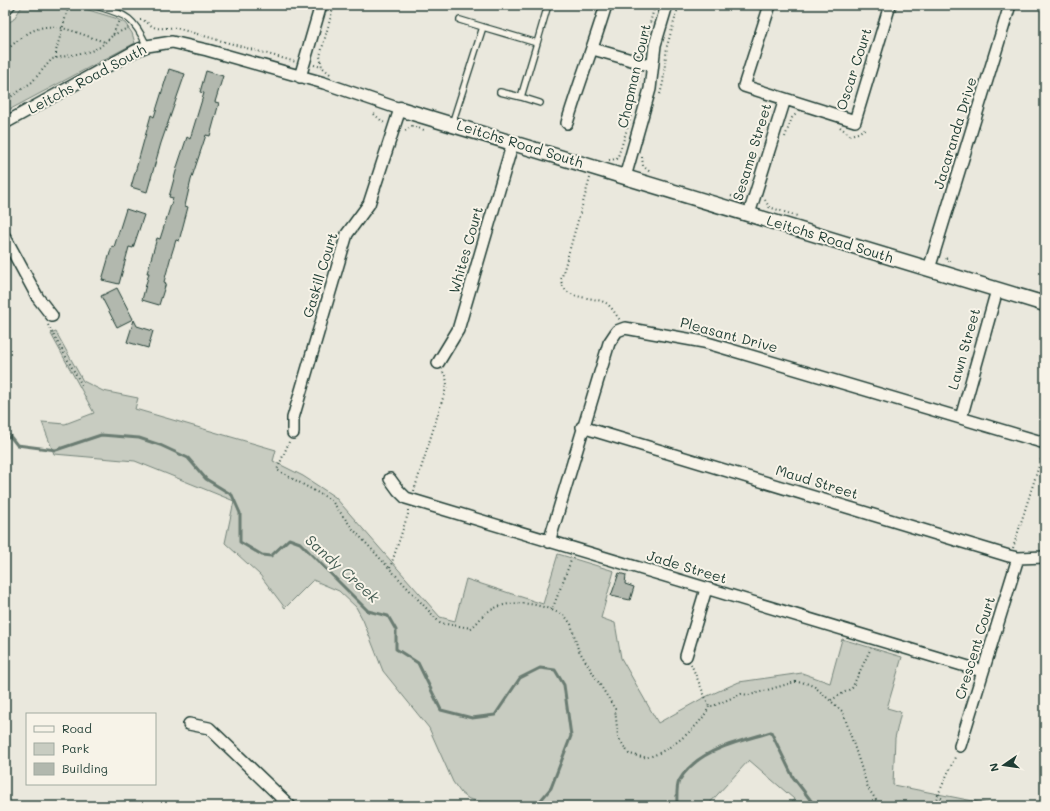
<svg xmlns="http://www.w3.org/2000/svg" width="1050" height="811" font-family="Mali,sans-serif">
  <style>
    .green { fill: #c8ccc1; stroke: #74847a }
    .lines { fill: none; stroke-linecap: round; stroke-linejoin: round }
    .stream { stroke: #6a7c72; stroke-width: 3 }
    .building { fill: #b2b8ae; stroke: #1f3d34 }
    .service-casing { stroke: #1f3d34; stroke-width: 8 }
    .minor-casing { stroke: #1f3d34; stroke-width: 14 }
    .tertiary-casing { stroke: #1f3d34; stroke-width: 17 }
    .path { stroke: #1f3d34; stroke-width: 2; stroke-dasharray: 1 3; stroke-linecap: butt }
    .service { stroke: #f7f3e8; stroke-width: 5.5 }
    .minor { stroke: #f7f3e8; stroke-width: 11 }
    .tertiary { stroke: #f7f3e8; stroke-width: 14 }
    .labels { text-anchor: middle; stroke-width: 4; stroke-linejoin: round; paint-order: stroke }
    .street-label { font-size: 14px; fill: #1f3d34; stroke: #f7f3e8 }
    .water-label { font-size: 15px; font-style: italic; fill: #445c53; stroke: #f7f3e8 }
  </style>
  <rect width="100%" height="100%" fill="#eae8dd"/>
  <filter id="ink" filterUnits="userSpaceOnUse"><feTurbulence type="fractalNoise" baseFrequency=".025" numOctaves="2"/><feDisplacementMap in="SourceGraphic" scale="8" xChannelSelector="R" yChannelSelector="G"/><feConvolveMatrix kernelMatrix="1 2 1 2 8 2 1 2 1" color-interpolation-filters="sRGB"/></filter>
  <g filter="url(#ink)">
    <path class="green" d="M23,5H72L115,18L125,23L132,33L135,43L5,112V24L13,20Z
      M56,332L83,381L103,391L138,398L135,409L276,450L273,461L303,476L335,497L440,617L455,621L466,579L543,604L558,554L614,571L601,618L615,623L621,658L658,723L703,698L739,682L802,673L830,683L842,639L902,657L887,708L901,712L895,738L893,785L988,804V806H788L794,799L749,760L707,806H491L489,804L469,799L461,793L453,782L429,728L383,671L363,620L356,607L339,591L313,580L285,608L260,575L225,543L234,501L135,461L54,454L42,422L65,424L94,413L51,334Z"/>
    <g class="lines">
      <path class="stream" d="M5,438L10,436L17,445L56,450L101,435L139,438L160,445L188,458L206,479L232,495L240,513V542L262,555L271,556L289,539L300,543L368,611L388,616L396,630V649L418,663L441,710L472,718L495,715L520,678L540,668L555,670L564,685L571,736L551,788L536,806
        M677,806C677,799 676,787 679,781C697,749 739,742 771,732L793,777L815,806"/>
    </g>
    <path class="building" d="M169,69L185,74L161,143L147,192L131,187L151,115L154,117Z
      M206,71L223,76L215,102L219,103L210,136L206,135L191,180L185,206L188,207L179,241L176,240L171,256L164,282L166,283L159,305L142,300L149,273H147L157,238L160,239L173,198L169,197L178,164L187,137L190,139L204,93L200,92Z
      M126,209L144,215L133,248L129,247L119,284L102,280L112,246L114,247Z
      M117,288L133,319L117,327L101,296Z
      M134,320L137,326L153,331L148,348L127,342Z
      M619,573L626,575L625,584L634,587L630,600L611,596Z"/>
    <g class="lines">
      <defs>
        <path id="service" d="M93,5C125,15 132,14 147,46
          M5,14L13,5
          M483,27L537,43L521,97L500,92
          M537,43L548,5
          M521,97L540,103
          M452,124L483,27L460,20"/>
        <path id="minor" d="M770,5L744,86L855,121L890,5
          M593,49L652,66
          M300,77L321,5
          M5,123L135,51L147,46L172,42L207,50L324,83L400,109L369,204L347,234L293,418V433
          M567,123C579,83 594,45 606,5
          M625,177L650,89L655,45L667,5
          M749,214L785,99
          M5,237L38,298L52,316
          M929,269L1010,5
          M438,363L458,330L513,142
          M961,418L997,290
          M582,427L1009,556L1018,558L1045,557
          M390,479L398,490L406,498L982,671
          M549,542L609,343L617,331L625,328L704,342L1045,443
          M686,656L706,589
          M189,724L209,728L290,806
          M960,746L1018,558"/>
        <path id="tertiary" d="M400,109L1045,304"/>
      </defs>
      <use href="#service" class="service-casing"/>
      <use href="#minor" class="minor-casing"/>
      <use href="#tertiary" class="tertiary-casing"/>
      <path class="path" d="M140,20C147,20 150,27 157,28C163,29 170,27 176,28L296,62
        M647,34L655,5
        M113,35L128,28
        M5,52C44,13 58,27 105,42
        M56,58V51L69,5
        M314,65L322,67
        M330,74L322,67L320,56L334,5
        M660,94L663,83L667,46L679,5
        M5,101L32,82L52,59L91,51L100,47L113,35L119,20
        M374,114L385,124
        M840,127L850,135L858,133L866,128
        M405,131L412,126L424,130
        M785,137L792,118L797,113
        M642,157L643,166L650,172
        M609,160L617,159C627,131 636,102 640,72
        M590,178L561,280C564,301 590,295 606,303C611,306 616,315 620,320
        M731,196L738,198L744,197
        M765,200L769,207L797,216
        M946,258L951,263
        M48,325L83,387
        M289,442L277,470L331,500L352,528L440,623L471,628C477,624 481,617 486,613C506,599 532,602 552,610
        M414,491L447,385L446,376L443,372
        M1013,548L1043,453
        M572,558L552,610L565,616L571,624L578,649L615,709L618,737L629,754C635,755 643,758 648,757C667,753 704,724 709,706
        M390,568L408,514V509
        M691,664L709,706H713L741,694L750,695L795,682L806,683L815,687L843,712L868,788L880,806
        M831,700L852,688L871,648
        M939,794L946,806
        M933,806L956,755"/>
      <use href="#service" class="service"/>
      <use href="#minor" class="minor"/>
      <use href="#tertiary" class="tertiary"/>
    </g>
  </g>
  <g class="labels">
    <g class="street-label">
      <text transform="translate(854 69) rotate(-72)" y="5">Oscar Court</text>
      <text transform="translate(634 76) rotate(-77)" y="5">Chapman Court</text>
      <text transform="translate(87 79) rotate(-28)" y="5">Leitchs Road South</text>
      <text transform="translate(955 133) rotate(-73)" y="5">Jacaranda Drive</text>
      <text transform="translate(520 144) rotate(17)" y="5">Leitchs Road South</text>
      <text transform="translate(752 152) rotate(-73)" y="5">Sesame Street</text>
      <text transform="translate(830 239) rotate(17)" y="5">Leitchs Road South</text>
      <text transform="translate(466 250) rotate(-74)" y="5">Whites Court</text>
      <text transform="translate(320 275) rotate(-73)" y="5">Gaskill Court</text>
      <text transform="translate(729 335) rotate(15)" y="5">Pleasant Drive</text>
      <text transform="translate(964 349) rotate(-74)" y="5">Lawn Street</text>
      <text transform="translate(817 482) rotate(17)" y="5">Maud Street</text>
      <text transform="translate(687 567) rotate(17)" y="5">Jade Street</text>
      <text transform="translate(975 648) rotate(-73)" y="5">Crescent Court</text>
    </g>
    <g class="water-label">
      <text transform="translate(342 569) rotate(42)" y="5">Sandy Creek</text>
    </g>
  </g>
  <rect width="1050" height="811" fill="none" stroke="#f7f3e8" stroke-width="20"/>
  <rect x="10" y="10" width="1030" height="791" fill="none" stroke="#1f3d34" stroke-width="1.5" filter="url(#ink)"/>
  <rect x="26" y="713" width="130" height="72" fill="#f7f3e8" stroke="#a1aaa0"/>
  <rect x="34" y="726" width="20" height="6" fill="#f7f3e8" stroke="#a1aaa0"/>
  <text x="62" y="733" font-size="12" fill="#1f3d34">Road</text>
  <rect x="34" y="743" width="20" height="12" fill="#c8ccc1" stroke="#a1aaa0"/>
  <text x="62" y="753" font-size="12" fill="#1f3d34">Park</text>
  <rect x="34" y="763" width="20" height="12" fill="#b2b8ae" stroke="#a1aaa0"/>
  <text x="62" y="773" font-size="12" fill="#1f3d34">Building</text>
  <g transform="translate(1004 765) rotate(257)" stroke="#f7f3e8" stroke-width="3" paint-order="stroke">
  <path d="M0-3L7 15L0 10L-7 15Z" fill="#1f3d34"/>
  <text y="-6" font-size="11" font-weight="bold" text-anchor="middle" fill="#1f3d34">N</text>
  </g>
</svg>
